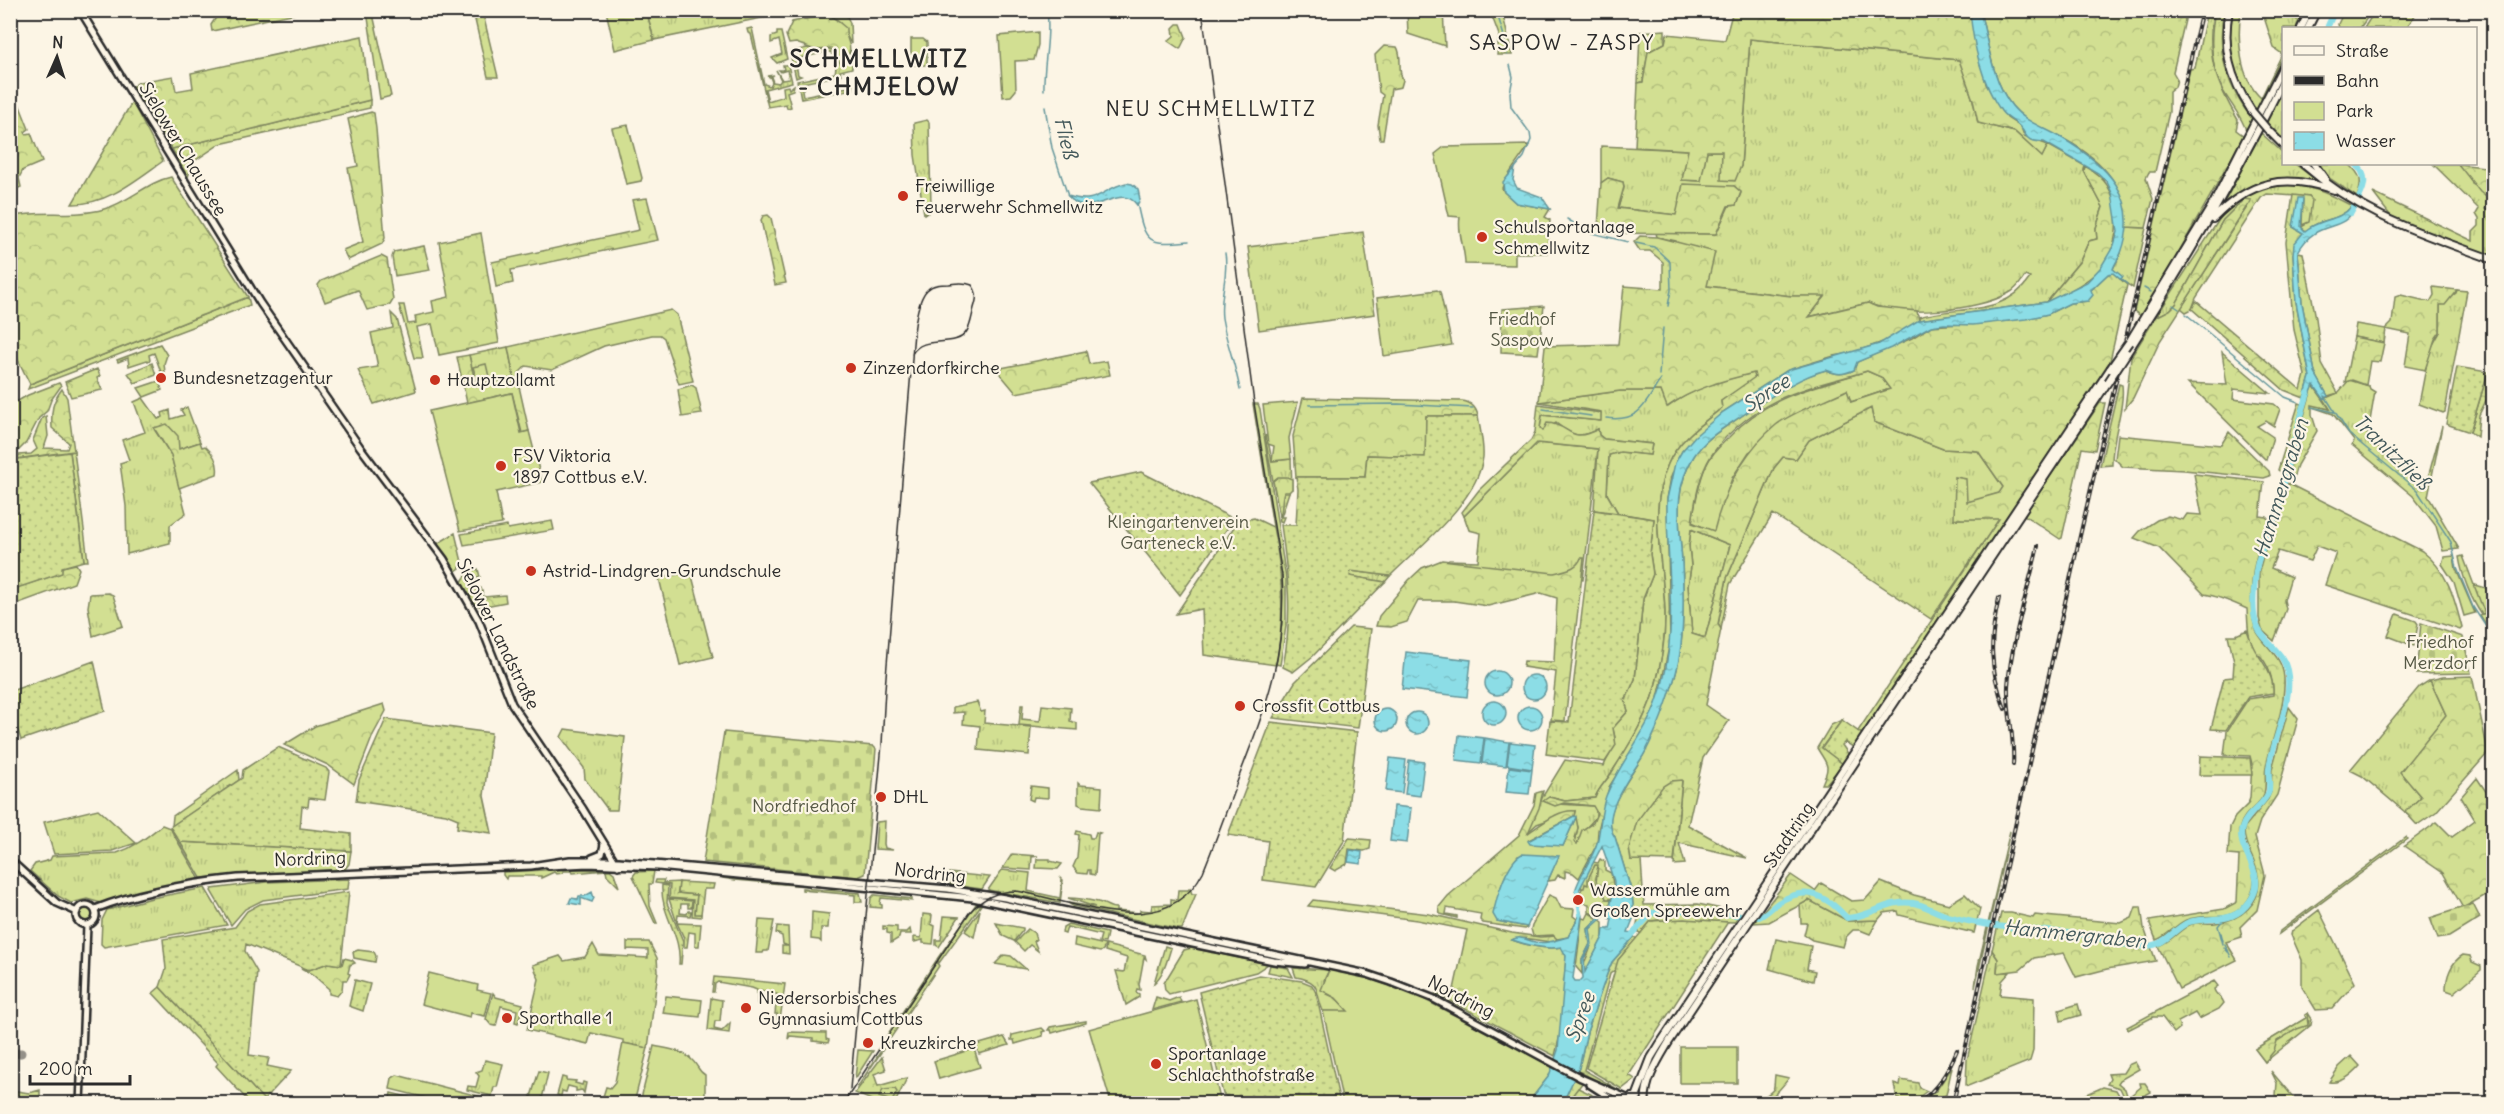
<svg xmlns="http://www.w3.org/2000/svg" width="2504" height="1114" font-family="Delius,sans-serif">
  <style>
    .grass { fill: url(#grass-tufts); stroke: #7e855e; stroke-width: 1.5 }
    .forest { fill: url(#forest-crowns); stroke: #7e855e; stroke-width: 1.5; fill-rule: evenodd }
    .cemetery { fill: url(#cemetery-stones); stroke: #7e855e; stroke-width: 1.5 }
    .park { fill: #d2df92; stroke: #7e855e; stroke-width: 1.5 }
    .garden { fill: url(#garden-dots); stroke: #7e855e; stroke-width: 1.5 }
    .water { fill: url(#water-ripples); stroke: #65969b; stroke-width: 1.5; fill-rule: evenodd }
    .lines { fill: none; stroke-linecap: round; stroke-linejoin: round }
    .stream { stroke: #65969b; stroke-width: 1.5 }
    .canal { stroke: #8cdde6; stroke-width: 4 }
    .river { stroke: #8cdde6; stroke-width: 6 }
    .taxiway { stroke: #949088; stroke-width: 9 }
    .secondary-casing { stroke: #2b2b2b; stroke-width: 10 }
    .primary-casing { stroke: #2b2b2b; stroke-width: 10 }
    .secondary { stroke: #fcf5e5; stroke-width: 5 }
    .primary { stroke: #fcf5e5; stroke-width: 6 }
    .tram { stroke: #2b2b2b; stroke-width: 1.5 }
    .rail-casing { stroke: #2b2b2b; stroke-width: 4 }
    .rail { stroke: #fcf5e5; stroke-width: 1.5; stroke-dasharray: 4.5; stroke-linecap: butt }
    .primary-bridge-casing { stroke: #2b2b2b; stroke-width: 10; stroke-linecap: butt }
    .primary-bridge { stroke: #fcf5e5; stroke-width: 6 }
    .poi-dot { fill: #c8321e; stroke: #fcf5e5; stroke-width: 2 }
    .labels { text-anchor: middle; stroke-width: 4.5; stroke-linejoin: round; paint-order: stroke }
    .street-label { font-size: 18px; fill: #2b2b2b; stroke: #fcf5e5 }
    .poi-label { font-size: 18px; fill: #2b2b2b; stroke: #fcf5e5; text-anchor: start }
    .park-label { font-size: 18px; fill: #555845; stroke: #fcf5e5 }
    .water-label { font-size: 20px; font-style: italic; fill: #43585a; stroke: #fcf5e5 }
    .quarter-label { font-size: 21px; letter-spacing: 1.5px; fill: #2b2b2b; stroke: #fcf5e5 }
    .district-label { font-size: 24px; font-weight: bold; letter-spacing: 1.5px; fill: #2b2b2b; stroke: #fcf5e5 }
  </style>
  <defs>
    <pattern id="grass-tufts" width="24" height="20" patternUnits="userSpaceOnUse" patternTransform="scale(1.5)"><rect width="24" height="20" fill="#d2df92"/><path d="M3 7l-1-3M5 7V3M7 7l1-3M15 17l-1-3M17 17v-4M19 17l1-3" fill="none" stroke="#b4c07e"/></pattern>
    <pattern id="forest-crowns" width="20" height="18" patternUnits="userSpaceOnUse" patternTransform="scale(1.5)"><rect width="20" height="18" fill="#d2df92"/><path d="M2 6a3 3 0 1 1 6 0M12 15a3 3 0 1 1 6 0" fill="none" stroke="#b4c07e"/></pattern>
    <pattern id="cemetery-stones" width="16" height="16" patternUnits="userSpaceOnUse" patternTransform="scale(1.5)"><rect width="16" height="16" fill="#d2df92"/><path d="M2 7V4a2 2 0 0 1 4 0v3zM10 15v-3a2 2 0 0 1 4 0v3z" fill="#b4c07e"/></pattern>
    <pattern id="garden-dots" width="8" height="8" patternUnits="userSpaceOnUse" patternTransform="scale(1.5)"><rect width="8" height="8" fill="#d2df92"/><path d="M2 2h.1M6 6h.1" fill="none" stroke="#b4c07e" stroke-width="1.8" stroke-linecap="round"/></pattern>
    <pattern id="water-ripples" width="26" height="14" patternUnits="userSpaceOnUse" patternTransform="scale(1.5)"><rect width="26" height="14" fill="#8cdde6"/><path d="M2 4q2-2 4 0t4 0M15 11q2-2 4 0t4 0" fill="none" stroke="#79bec5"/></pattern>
  </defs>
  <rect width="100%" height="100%" fill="#fcf5e5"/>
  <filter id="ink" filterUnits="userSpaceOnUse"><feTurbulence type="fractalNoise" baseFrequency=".0167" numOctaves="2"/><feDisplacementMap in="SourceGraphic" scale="12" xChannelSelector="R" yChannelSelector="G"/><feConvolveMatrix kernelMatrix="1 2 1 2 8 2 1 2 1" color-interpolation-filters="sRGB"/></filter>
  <g filter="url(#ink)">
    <path class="grass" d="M659,10L796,11L654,40L648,17Z
      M2215,11H2224C2216,51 2227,89 2254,121L2247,133C2242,116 2231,105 2222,89C2210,65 2210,36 2215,11Z
      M2232,11H2241C2237,38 2239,78 2261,98L2282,54L2274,48L2262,11H2289L2291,16L2297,20L2301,11H2304L2296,28H2284L2283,61L2257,113C2234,83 2225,48 2232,11Z
      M2344,11V10L2372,11L2360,28H2339L2338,24Z
      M845,12L850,23L851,44L839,21L829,14Z
      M752,28L764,84L770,86L772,82L770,77L767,76L774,75L771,77L773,82L779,83L781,80L776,70L782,80L789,79L787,70L781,72L779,70H784L783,65H788L792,82L765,89L768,101L784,96L783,87L788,86L789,89L794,85L793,90L787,92L791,107L787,108L786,104L768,107L751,34L748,33L747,29Z
      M1665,30V43L1648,52L1643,82L1638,83L1640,32Z
      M777,32H781L787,59L777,63L772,58L782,54L779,40L771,43V37L777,35Z
      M911,39H923L927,42V65H911Z
      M1750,39L1960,60L1973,100L1978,123L2015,132L2042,156L2048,145L2085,166L2084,171L2103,207L2096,228L2097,239L2089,241L2080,261L2046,302L1919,320V317C1958,305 2004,318 2030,278L2025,276C2021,282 2016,290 2009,293C1978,311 1900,318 1868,303L1808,317L1825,297L1791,296L1706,286L1676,241L1657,237L1656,233L1716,234L1729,206L1736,205L1741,193L1734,186L1676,215L1618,208L1624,187L1623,182L1608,178L1601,183V146L1689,150L1682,180L1700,181L1707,151H1722L1741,166Z
      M807,48L815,50L831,49L841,63L846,61L851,50L852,68L840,71L841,75L798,84L797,81L835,73L836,67L831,52H827L795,59L798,75L801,76L796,78L791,57L795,56L794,52H790Z
      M2283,84V143L2265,123Z
      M853,86V89L801,99L799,88H804L802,90L803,96Z
      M370,100V108L330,117V119L220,144L193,162L188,177L172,149Z
      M927,120L929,122L931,205L928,213L924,214L915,155L914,123Z
      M2261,133L2283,153L2284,164H2295L2317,181C2279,173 2255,179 2224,203Z
      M2316,164H2349C2361,175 2363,181 2357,197L2328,177Z
      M2433,164H2458L2470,177L2472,184L2492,195L2485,209L2493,214V256L2393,219L2373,193L2473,241V232L2479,226V219L2476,214L2479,209Z
      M2277,184C2311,186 2322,190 2352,206C2338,223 2320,217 2306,231L2301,227L2305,225L2309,197L2267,194L2261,198L2196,298L2192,309L2186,312L2181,308L2251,201L2223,220L2176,304L2170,310L2156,317L2224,212L2251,192Z
      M2126,227L2146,228L2133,288L2120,279L2122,277L2113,269L2121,253Z
      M1363,232L1375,314L1259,330L1248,247Z
      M1437,290L1440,292L1452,345L1384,356L1377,298Z
      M2457,290L2467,291L2445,412L2443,413L2419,404L2429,352L2440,332V304L2456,293Z
      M248,297L250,305L28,389L30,384Z
      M2356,324L2386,329L2384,343L2354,337Z
      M160,344L167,355L164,364L165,372H161L154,353L149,355L150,360L148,361L147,360L129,366L128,358L118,362L117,360Z
      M508,347L514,378L476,387L469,355Z
      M152,363L156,375L135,383L128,373Z
      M1867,371L1881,377L1890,389L1851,402L1847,391L1749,452L1732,478L1714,532L1692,522C1695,504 1698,485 1705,468C1710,456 1718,448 1727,439C1767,395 1813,388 1867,371Z
      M1754,373L1755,378L1721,401L1722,408C1703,423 1678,440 1668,464C1648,509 1663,562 1665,609C1666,635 1661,666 1654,691C1645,720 1628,747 1612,772C1606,782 1599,787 1595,798L1565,801L1549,797L1558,804L1593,806L1596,809V817L1587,827L1577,844L1574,842L1578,827L1574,816L1575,811L1537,824L1527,833L1543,796L1565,760L1604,766C1607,757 1616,748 1615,738C1615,735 1613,732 1613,728L1628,711L1625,702L1635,679L1643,599L1653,574L1650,554L1654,519L1618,513L1607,494L1609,455L1620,452L1650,455L1652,444L1604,439L1599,435L1598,429C1580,439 1572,436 1556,423L1543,432L1540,428L1542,415L1600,421L1601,412L1539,402L1620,391H1661L1668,407C1692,388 1724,379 1754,373Z
      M2349,380L2369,386L2370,389L2375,392L2367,438L2423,485H2426L2442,426L2428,496L2459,549L2443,551L2436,526L2413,496L2352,445L2354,441L2333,414L2312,407V404L2330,409L2324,399L2338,393Z
      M159,381L162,390L144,397L138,388Z
      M143,398L158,419L163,417L162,413L170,410L171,419L184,415L181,410L187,407L200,442L179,449L154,429L171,455L186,513L170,525V543L127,554L126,506L120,463L129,460L122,440L145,432L134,402Z
      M1253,404H1258L1260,409L1286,579V626L1280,665L1276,664L1282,622L1281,576Z
      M1871,408L1874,422L1943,449L1978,451L2003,487L2000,493L1967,503L1954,519L2000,518L1931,619L1773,514L1730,584L1721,629L1718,625L1727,578L1774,468L1783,457L1796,459L1809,440Z
      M1267,435L1272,461L1291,459L1292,489H1290L1281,517H1284L1282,522L1280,521L1265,436Z
      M1537,443L1598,449L1583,580L1448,564L1449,560L1478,561L1481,533L1469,530L1464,516Z
      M74,451L88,561H84L70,452Z
      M552,521L554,530L464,545L461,534L507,526L508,529Z
      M1691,529L1730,545L1705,638L1692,634L1688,586L1691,566L1689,546Z
      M1351,571L1390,576L1385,582L1349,576Z
      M2472,584L2493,590V637L2480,616L2485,614Z
      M108,593L113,595L123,626L93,636L88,607L90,594Z
      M2430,680L2446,715L2401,772L2421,797L2405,812L2362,776L2350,770L2419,687Z
      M977,702L981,712L985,711L984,723L1031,727L1029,755L978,750L980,726L963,724L964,712L953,713V707Z
      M1021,705H1023L1022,719L1040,721L1042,705L1071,708L1070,721L1077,723V730L1019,725Z
      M565,729L625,737L617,810H608L585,779L584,768L561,737Z
      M238,770L239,780L172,826L173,816Z
      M1078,783L1080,785L1102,787L1101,808L1082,806L1078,804Z
      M1031,786L1048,788V798L1034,797L1033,801L1029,799Z
      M98,809L136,843L112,851L54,854L44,822Z
      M885,821L884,844L885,848L893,850L875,849L877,822Z
      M162,825L170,828L199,878L192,882L101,903L87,899L71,903L58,896L30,871L35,864L50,860L52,856L117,853C135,847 147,837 162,825Z
      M1077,831L1089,834L1090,838H1094L1096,832L1100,833L1098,834L1095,875L1090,874V870H1088L1087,874L1078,873L1073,867L1077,858L1079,835L1076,834Z
      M2010,831L1975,987L1978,966Z
      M2406,837L2407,839L2279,934L2280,931Z
      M180,842L351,851L349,864L345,869L201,878Z
      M1012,854L1038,856L1032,857L1031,870L1003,868Z
      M1595,865H1598L1596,879L1602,885L1606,899H1611L1610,905H1607L1599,917L1589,912V904L1580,902L1578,896Z
      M564,869L610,870L614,873L619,887L607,875L606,870L573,873L572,871H563V873L556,874L554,872L541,878V876H507L506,879L503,875V872Z
      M1002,870L1030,873L1028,891L1060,898L1062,879L1060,877L1063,880L1060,903L988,890Z
      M654,871L652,884H649L650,906L657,923H655L633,876L636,872Z
      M949,873L990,877L982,889L950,885L952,880L958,883L959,876L951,875L950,877Z
      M723,875L819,885V887L735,880L723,878Z
      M349,879L348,889L263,900L245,909L231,925L211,891L212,889L267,882Z
      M656,880H664L663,883L679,882L678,893L697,895L695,913L701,914V917L692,916L693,900L669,898L670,885L655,883Z
      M205,888L227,925L104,947L101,944L102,920L107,910L152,898Z
      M802,888L860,893L862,902H855V895L802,890Z
      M1190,888L1192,894H1196L1182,929H1178L1073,906L1068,903L1095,907L1068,898C1076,898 1089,900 1098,902C1105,903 1108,908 1116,908V911L1140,913V910L1151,911L1152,905L1171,904V899L1177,900L1178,890H1188Z
      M880,891L975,901L976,902L880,893Z
      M874,895H875L912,899V901L881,898L880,904L882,905V908L870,907L871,898Z
      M669,899L692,901L691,908H688V904H681L680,913L687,914L688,911H691L690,916L678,915L677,923Z
      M1809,900L1848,921L1878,920L1870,934L1860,930H1853L1846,937L1843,947L1812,940L1804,935L1807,923H1801L1800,905Z
      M976,904L981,905L939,963L937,959Z
      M79 915a8 8 0 1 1 16 0a8 8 0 1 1-16 0Z
      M980,910L974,937L965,931Z
      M812,912L829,914L828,928H821V942L819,940L811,939Z
      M1589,913L1598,919L1588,929L1590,944L1582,960V974L1576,967L1582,918L1586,919Z
      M923,914L932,915L931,924L935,926L933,944L923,943V940L914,942V937L921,938Z
      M944,916L959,917L939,947L936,945V940H941Z
      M1599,919L1603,922V937L1585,973C1582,962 1587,959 1590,949C1592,942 1590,936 1590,929Z
      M759,920L774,921L768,951H764L763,953H756Z
      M996,923L1023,928V930L1014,941L1003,936Z
      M1068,924L1107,933L1105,943L1099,942L1101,935L1067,927L1065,934L1062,933L1063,927Z
      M777,926L788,927L789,954L782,953V946H788L783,944L782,936L776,933Z
      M883,926L897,927V932H907L910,929L911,934H900L899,938L891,943V934L887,933V929H883Z
      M1028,929L1034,933L1036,940L1034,941L1038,951L1030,945L1024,951L1015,942Z
      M1075,938L1105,945L1103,950L1100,952L1074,946Z
      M1776,939L1811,946L1807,969L1815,971L1813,981L1769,969Z
      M627,942H649L657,958L658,971L648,1048L623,1043V1040L591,1033L588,1044L527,1030L539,979L533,965L560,956L564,961L585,957L593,944L599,955L648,958V950L628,949L627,951Z
      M1106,945L1145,955L1146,959L1144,957L1139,984L1140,990L1137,989L1136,992L1139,994V997L1126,1005L1116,971L1124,972L1127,958L1105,951Z
      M1165,946L1171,948C1167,961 1164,974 1154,983Z
      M358,950L374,952L376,956L375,962L354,958L353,952Z
      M1992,950L1998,959L1997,972H2010L2002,981L2000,995L2034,998L2033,1051L2030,1061L1968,1086L1966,1085L1967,1060Z
      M1004,955L1011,956L1026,969L995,964Z
      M2463,955L2470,956L2472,962L2481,966V970L2454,993L2446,990C2446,977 2451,962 2463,955Z
      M936,961L939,966L857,1088L881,1051L878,1049Z
      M1293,968L1329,970L1324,980L1327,994L1336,998L1349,1012L1323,1011C1314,991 1323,982 1296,977Z
      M714,977L785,984L780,1020L777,1019V1014H775L777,994L760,990L757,1004V990L752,988L718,982L715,984L714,992H712Z
      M2214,981L2218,986L2214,989C2215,996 2222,996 2224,1003L2219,1009L2199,1019L2195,1013L2178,1022L2180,1028L2174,1033L2162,1017H2153L2128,1030L2127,1027Z
      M160,987L267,1103H250L216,1066L218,1063L153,993Z
      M493,993L496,997L523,1004L518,1023L515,1022L517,1010L501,1006L496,1026L491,1025L486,1019Z
      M1156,997L1169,1001L1179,997L1181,1002L1152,1010Z
      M711,998L722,1000L720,1021H715L714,1029L722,1031L730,1023L729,1033L708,1030Z
      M2078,1004L2081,1015L2061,1021L2059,1010Z
      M2308,1013L2312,1019L2311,1025L2265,1062L2255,1049L2306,1018L2305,1015Z
      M1086,1021V1023L1052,1033L1051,1030H1048L1050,1027Z
      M1042,1028L1045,1031L1042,1032L1043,1036L1015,1044L1014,1040H1011L1012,1035Z
      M789,1032L826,1033V1039L829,1040L828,1043L813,1041V1038L790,1036L788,1039Z
      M1004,1037L1009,1045L979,1054L976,1045Z
      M974,1049L980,1067L939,1079L934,1061Z
      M2351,1056L2360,1066C2352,1075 2341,1084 2329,1082L2339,1067Z
      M485,1060L503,1064L497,1087H494L492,1096L467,1090L468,1086L476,1087L479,1076L476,1072L482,1070Z
      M2135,1062L2139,1069L2120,1080L2118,1083L2125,1089L2129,1102L2127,1103L2120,1088L2107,1084L2110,1079L2108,1074L2123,1073L2128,1065Z
      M1952,1067L1946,1095L1927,1103H1897L1900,1102V1099H1897L1894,1084L1900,1086L1901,1080L1918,1083L1920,1088L1927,1091L1919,1097L1920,1098L1936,1091Z
      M539,1071L548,1073L541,1103L534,1099L529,1103Z
      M1775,1075L1789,1078C1778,1092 1769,1104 1750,1103L1755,1097L1762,1098C1778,1088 1773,1089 1775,1075Z
      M562,1077L566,1078V1080L576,1081L575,1083L582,1085L583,1082L586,1083L584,1093L582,1090L576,1091V1088L568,1086L566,1092L562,1091L561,1096L557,1095Z
      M2140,1083H2145L2151,1092L2138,1099L2134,1098L2131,1095L2141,1087Z
      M2103,1087L2116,1090L2120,1097L2117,1099L2119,1103H2077L2076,1099Z
      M11,1090L29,1093L40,1090V1103H11Z
      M391,1093L412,1098L411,1103L400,1100L399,1103H389Z"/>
    <path class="forest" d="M1733,10L1970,11L1986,84L2007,118L2021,127L2024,136L2048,145L2042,157L2015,132L1978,123L1973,100L1959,60L1750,39L1741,166L1735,181L1721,180L1722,151H1707L1701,181L1682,180L1688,150L1635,147L1638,83L1643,82L1648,52L1665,43L1667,34L1725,40Z
      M228,11V10L306,11L212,31L211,25L219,13Z
      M367,11H386L373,14L391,96L380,99Z
      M473,11H499L483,14L498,77H488Z
      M606,11H659L648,17L654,40L615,50Z
      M1980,11H2184L2185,20L2173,72L2177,79L2175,87L2169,92V112L2155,172H2149L2146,178L2153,199L2146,228L2126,227C2127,182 2096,155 2058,136C2041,128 2025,122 2012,106C1992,81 1988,41 1980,11Z
      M2207,11H2213C2206,56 2215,81 2238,120L2236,130L2244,136L2142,317L2134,311L2190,69L2195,68Z
      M2375,11V10L2418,11L2406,28H2364Z
      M829,14L846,28C845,45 855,41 846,62L840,63L831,49L815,50L796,43L789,44L786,35L792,22Z
      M1177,24H1181L1186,37L1180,49L1168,41L1174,36L1173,28Z
      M362,36L370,100L172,149L132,87L139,82L173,76L176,91L193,88L191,73Z
      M1384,46L1397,47C1403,56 1397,70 1403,80L1401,87L1391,89L1383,139H1380L1378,125L1383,95L1379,92L1375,55Z
      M11,86H12L29,129L25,132L26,134L31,133L42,162L23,170L19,178L21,187L11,191Z
      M132,102L163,161C136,180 107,205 72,204Z
      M371,112L374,113L376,129L385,238L382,244L348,260L343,250L363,242L348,168L358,166L348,119Z
      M2458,164L2493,168L2492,195L2485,196L2480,192Z
      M2085,166C2106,178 2113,190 2116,213C2121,265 2088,284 2046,302L2080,261L2089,241L2097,239L2096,228L2103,207L2084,171Z
      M171,177L248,297L30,384L18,360L11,334V217C41,209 73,218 104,209C128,203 147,182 171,177Z
      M1608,178L1623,182L1624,187L1618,208L1676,215L1683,184L1734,186L1741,192L1736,205L1728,206L1716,234L1604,233L1598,228L1601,183Z
      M2293,195L2309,197L2312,200L2309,222L2302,225L2303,199L2293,227L2303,233L2293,254L2296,302L2310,377L2304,398L2284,390L2192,309L2196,301L2301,390L2305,375L2294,330L2286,242Z
      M647,198L658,240L511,270L513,283L496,287L492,262L639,230L632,200Z
      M2244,199L2251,200L2160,341L2133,398L2125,408L2131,357L2156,317L2170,310L2176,304L2223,220Z
      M768,215L771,218L786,283L775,285L761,220L763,216Z
      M481,233L499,343L439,355L432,324L417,327L423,358H414L399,305H404L408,324L416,323L415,316L434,312L432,301L449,297L439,242Z
      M1640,236L1657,237L1715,252L1707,286L1791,296H1825L1809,317L1868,303L1877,307L1917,311L1919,320L1889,340L1851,353L1834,356L1788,370L1723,412L1682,451L1671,477L1667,499L1670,642L1661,685L1657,702L1645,729L1609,787L1598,830L1597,844L1579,878L1573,873L1565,871V878L1558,875L1555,880L1548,881L1558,857L1518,856C1502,878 1496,894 1497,921L1527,927L1525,929L1483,923L1480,920L1481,914L1447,908L1446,914L1457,916V918L1440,914L1439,907L1448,896L1519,835L1534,805L1536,793L1543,791L1539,808L1528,833C1541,825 1558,809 1575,811L1574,816L1529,840L1563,846L1576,817L1578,828L1574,842L1577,844L1582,830L1593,823L1597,813L1593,806L1564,803L1555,806L1543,801L1549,797L1565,801L1595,798C1599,787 1606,782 1612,772C1628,747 1645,720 1654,691C1661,666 1666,635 1665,609C1663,562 1648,509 1668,464C1678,440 1703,423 1722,408L1721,401L1755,377L1754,373C1724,380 1692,389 1667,407L1661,391H1620L1539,402L1545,346L1618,344L1624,286L1663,289V262L1650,251H1640L1634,242Z
      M424,246L430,270L395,276L392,257L394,252Z
      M2298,252L2303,253L2316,318L2322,364L2338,393L2328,396L2315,373L2302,303Z
      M381,256L387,259L393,300L390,305L367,310L358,290L325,302L318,285L321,281Z
      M2113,273L2127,285L2110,361L1863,735L1858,731L1999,519H1954L1955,477L1966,479L1967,502L1999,493L2003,487L1978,451L1943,449L1874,422L1871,408L1809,440L1796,459L1783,457L1774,468L1727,578L1718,624L1721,629L1706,705L1729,721L1703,758L1688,825L1747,858L1679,843L1685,864L1674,865L1682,781L1631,860H1641L1644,905L1698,904L1741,913L1734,922L1657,920L1651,921L1641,934L1636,929L1639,914L1638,912L1634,917L1632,893L1615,837C1597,814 1635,773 1645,752C1656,729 1666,705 1674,680C1685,646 1684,598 1682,562C1680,525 1672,490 1694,456C1706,437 1728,426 1746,413C1771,397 1796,377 1826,370C1837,375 1843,375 1854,370L1857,362L1912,338L1931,326L2009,321L2048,314L2070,303L2088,301L2091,290L2108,274ZM1867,371L1881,377L1890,389L1851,402L1847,390C1827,400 1792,412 1776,425C1742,453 1724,490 1714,531L1692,523C1695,501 1699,475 1711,456C1728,429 1762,405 1791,394C1815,384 1841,379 1867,371ZM1691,529L1730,545L1705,638L1692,634L1688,586L1691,566L1689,546Z
      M2433,287L2457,290L2445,305H2440V332L2435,339L2425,370L2405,366L2410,334L2386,329L2392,323L2395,297L2401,295L2430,302L2434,295Z
      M671,310L677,315L693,381L679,384L664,338L660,335H652L604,346L552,370L526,366L519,373L518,382L529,431L522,433L512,393L467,403L457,357L469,355L476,386L514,378L508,347Z
      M391,313L397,319L416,391L374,404L358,370L378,367L371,333L393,328Z
      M2354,337L2384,343L2380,362L2370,361L2366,385L2352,380L2345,382Z
      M1086,351L1089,364L1107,361L1110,375L1016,393L996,369Z
      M2222,352L2270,393L2234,389L2233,399L2274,404L2280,409L2274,426L2266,421L2257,426L2273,437L2266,460L2188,383L2227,385Z
      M97,369L100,376L97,378L102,390L71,397L65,382Z
      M2493,371V386L2479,415L2477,437L2470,432L2488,372Z
      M59,383L61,386L51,400L47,411L39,418L26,443L11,458V405L28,395Z
      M2119,384L2122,385C2125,409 2111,438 2112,465L2100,466Z
      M692,385L696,388L702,414L682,417L678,389Z
      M2313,385L2330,409L2312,405V415L2317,431L2297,465L2293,479L2288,476L2290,465Z
      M62,389L67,398L74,451L16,459L19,455L31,454L37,449L33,440L42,418L46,416L48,436L44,448L67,449L69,443L52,428C51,411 52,402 62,389Z
      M1303,398L1462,401C1471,402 1476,407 1478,416H1426V457L1367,455L1365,477H1296L1293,436Z
      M2100,403H2105L2095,450L2082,448L2062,538L2060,539L2024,515Z
      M2299,403L2302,404L2284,474L2278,470Z
      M1538,404L1601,413V421L1542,415L1540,428L1543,431L1547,423C1571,424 1568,445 1598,429L1599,435L1604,439L1652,444L1650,455L1620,452L1609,455L1607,494L1618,513L1594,510L1598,449L1537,443L1464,516L1462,512L1479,490L1531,440L1535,432Z
      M167,424L178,436L179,449L200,442L202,447L205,446C213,453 219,463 217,474L179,488L171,455L154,428Z
      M2229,432L2269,471L2270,476L2264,478L2184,470L2123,467L2115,459L2118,435L2221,445Z
      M2194,474L2264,482L2260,516L2267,517L2272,522C2267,533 2260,544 2257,555C2251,574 2248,615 2257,632C2270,653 2286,658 2284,687C2283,715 2271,740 2266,767C2264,776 2267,784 2264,794C2259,807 2243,812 2240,827C2236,846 2250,857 2253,874C2255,883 2253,892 2248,900C2230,926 2209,911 2186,920C2175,925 2168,936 2156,940L2149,921L2224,909L2237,902L2239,856L2228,855L2230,827L2235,817L2248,804L2250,798L2252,764L2250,756L2224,755L2227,731L2248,699L2273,695C2274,684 2270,668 2262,658C2257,652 2260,659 2255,652C2247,637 2248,624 2247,609C2234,603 2218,596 2204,594L2159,548L2134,538L2140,531L2157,520L2168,516L2183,520L2187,514L2202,515Z
      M1278,477H1287L1292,479V489L1289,492H1284C1281,500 1283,509 1280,517L1273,481Z
      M2287,483L2422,551C2448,571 2454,597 2462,628L2460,630L2325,585L2336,553L2317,546L2310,561L2278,551L2271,568L2291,577L2284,600L2286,609L2274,641L2262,630L2259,618V571L2266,546L2277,525Z
      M455,533L462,562L460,568L456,571L437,544Z
      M2463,556L2485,614L2482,615C2471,599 2462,576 2459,557Z
      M1581,558H1584L1565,721L1551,720L1556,672L1523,667L1524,661L1554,662L1557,598L1541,593L1488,606L1454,601H1418L1407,622L1391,627L1376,626L1379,616L1409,580L1422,568L1442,560L1554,573C1565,570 1577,569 1581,558Z
      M76,564L79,569L74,583L11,606L10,590L61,573L62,567Z
      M478,569L480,577L474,579L476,589L481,588L484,597L505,595L506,602C476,607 476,613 461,583L469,571Z
      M691,572L713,657L680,665L659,578Z
      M2472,676L2487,747V754L2436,812L2417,825L2405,812L2421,797L2400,772L2446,715L2430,680L2443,677Z
      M384,704L386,711L373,735L354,784L328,765L284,745L315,726Z
      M2289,707L2298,719L2277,795L2260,821L2255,837L2265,875L2257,910L2240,927L2242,937L2226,942L2237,960L2179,989L2158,946C2173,941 2180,928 2192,924C2199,921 2207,924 2215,923C2240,921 2263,903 2258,876C2256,859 2243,846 2244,828L2268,799L2271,792L2272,769Z
      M1842,720L1822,747L1843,764L1826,784H1822C1831,764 1827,765 1817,748L1831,725Z
      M2477,778L2493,802V891L2463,908L2443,873L2404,846L2437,822L2452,837L2475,820L2461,797Z
      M1349,838L1371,840L1370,849L1364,851L1349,849L1347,864L1335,871L1330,868Z
      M1037,859H1050V861L1062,864L1058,869L1036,868Z
      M1600,859L1605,862V870L1611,873L1614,889L1611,899H1606L1602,885L1596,883L1598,865H1595L1588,879V885L1585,884L1584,888H1581L1582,882L1593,862L1598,863Z
      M1791,875L1815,891L1821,883L1851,901L1865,900L1881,882L1914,895L1949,904L1965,894L1980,909L1974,933L1899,915L1898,911L1884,913L1878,920L1848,921L1809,900L1769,922L1754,923Z
      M679,882L714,884L713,889H704L701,914H695L697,895L678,893Z
      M1313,900L1429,914L1512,933L1540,937L1557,936V939L1553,942C1542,942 1520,935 1512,940C1528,946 1545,950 1562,947L1566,956L1561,1030L1555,1056L1435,993L1453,994L1467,930L1417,920L1308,906Z
      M2136,907H2141L2144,928L2156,961L2107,969L2076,977L2064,953L2034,958L2020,970L1997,973L1998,959L1992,950L2001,913H2011L2033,918L2035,915L2044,916L2121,923L2132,918Z
      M2319,910L2355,983L2332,1009L2316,1010L2302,987V960L2291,935L2292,931Z
      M677,923L701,924L699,946H695V933L689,932L687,947H684V938Z
      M1634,937L1637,939L1618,960L1617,968L1610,974L1584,1070L1619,1090L1617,1091L1578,1071L1587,1032L1607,974L1612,962Z
      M1192,948L1268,964L1256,972L1169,994L1165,990L1164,983L1184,950Z
      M344,958L352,960L355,963L350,965L348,973L350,974L347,980H343L342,990L337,996L329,994V989L312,974L301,968L309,970L328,963L342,965Z
      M1270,965L1288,968L1293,977L1268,972Z
      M2308,1013L2309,1025L2297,1029L2277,1041L2274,1051L2265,1062L2255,1049L2306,1018L2305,1015Z
      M858,1050L873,1051L855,1079Z
      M882,1057L886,1070L874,1074L878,1086L907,1078L895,1103H878L855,1093Z
      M2271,1071L2298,1103H2283L2276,1095L2277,1083Z
      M1575,1077L1583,1082L1567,1103L1561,1104Z
      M1192,1099H1227L1251,1103L1151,1104Z"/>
    <path class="cemetery" d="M1544,306L1538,354L1501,352L1502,309Z
      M2421,623L2463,637L2471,673L2416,674Z
      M724,732L873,746L876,749L865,874L858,877L703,862Z
      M2473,904L2480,918L2449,937L2438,939L2430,918Z"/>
    <path class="park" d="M1407,11H1443L1445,46L1408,34Z
      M1490,11H1502L1512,55H1497L1499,35Z
      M1038,32V45L1034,60L1015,61L1016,90L1011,96L1003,97L999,36Z
      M628,125L642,178L641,181L626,184L612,128Z
      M1529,145C1520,160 1508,172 1502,188L1504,192L1516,203L1550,209L1545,217L1550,220L1547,253H1515V265L1465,264C1465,247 1457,234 1460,217L1449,216L1435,154L1444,147Z
      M486,364L490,381L478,384L473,367Z
      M512,393L521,433L529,431L542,482L496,492L502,524L460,531L429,411Z
      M1298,402L1289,438L1291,459L1272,461L1274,446L1268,444L1263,405Z
      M2454,556L2456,569L2475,613L2464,616L2454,582L2442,564L2444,557Z
      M2397,614L2416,621L2418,624L2414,646L2388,636Z
      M1549,895L1556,898L1561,908L1574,909L1573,916L1577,919L1568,937L1557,939L1553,935L1533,936L1531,929L1532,925Z
      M1329,970L1367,978L1412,993L1553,1067L1549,1076L1528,1103H1343L1323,1011H1348L1336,998L1321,990Z
      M429,973L478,985L477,990L491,993L485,1016L471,1013L470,1017L421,1004Z
      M666,996L702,1000L700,1017L663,1013Z
      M1196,999L1220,1099L1111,1103L1089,1029Z
      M623,1043L648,1048L634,1103H601L606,1087L610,1088L615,1082Z
      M654,1046C667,1049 682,1050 692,1060C698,1065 698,1071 705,1075V1103H640Z
      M1680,1047H1737V1083H1680Z
      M397,1075L505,1103H447L390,1089L392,1078Z
      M895,1089L897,1092L892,1101L879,1097L883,1090Z"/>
    <path class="garden" d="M2457,367L2488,372L2470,432L2446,424Z
      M1426,416H1478C1480,430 1484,443 1483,457C1478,501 1420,546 1390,576L1351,571L1350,576L1385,582L1313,656L1293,672L1283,667C1293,616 1288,575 1281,525H1296L1298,489L1296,477H1365L1367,455L1425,457Z
      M70,452L84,561L62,567V573L11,590V460Z
      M1141,472L1234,519L1180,595L1089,483Z
      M1594,510L1654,519L1650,554L1653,574L1643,599L1635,679L1625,701L1628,711L1613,728L1616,745L1605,762L1546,754L1550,721L1569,722Z
      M1254,518L1273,527C1283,573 1285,619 1276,665L1204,655L1202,609L1176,614L1238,521Z
      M1351,627L1371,629L1358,728L1273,718L1295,682Z
      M2247,630C2250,638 2252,647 2257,653C2265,665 2274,677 2273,693L2248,697L2226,730L2211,729L2224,678L2233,677L2234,662L2228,635H2236Z
      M94,661L105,711L21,740L11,709V691Z
      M386,719L491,733L484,796L492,833L457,828L458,819L446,814L356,801L359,780Z
      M1842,720L1863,735L1853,747L1845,742L1842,745L1849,755L1843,764L1822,748Z
      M1271,722L1357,732L1344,841L1316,887L1263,880L1268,841L1228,835Z
      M278,747L326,768L329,772L325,800L309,798L308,807L302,806L300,828L351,834V851L180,842L170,827L242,778L243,770Z
      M2200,756L2250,758L2252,775H2199Z
      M1682,780L1674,861L1631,860L1629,848L1637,821L1663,786L1671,781Z
      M662,885L668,886L667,903L683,941L681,964H679C682,935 660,914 662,885Z
      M349,892L341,965L328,963L309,970L246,944L245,951L257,972L249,1055L269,1058L267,1066L291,1071L264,1100L160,987L166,969L163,939L235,927L247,911L260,904Z
      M1684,919L1728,922L1629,1075L1635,1079L1622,1089L1586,1068L1618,960L1651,921Z
      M1259,975L1302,981L1312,985L1316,993L1340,1103C1318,1104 1236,1108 1223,1094L1199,992Z
      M355,980L370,984L363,1011L349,1006Z
      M1578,1088L1591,1094L1599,1102L1597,1103H1571L1568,1101Z"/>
    <path class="water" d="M1970,11H1980C1988,41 1992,81 2012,106C2026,123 2044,127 2062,138C2106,164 2142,197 2121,253C2119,258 2115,263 2113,269L2123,277L2120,279L2113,273L2108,274L2091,290L2093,295L2088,301L2070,303L2048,314L2026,319L1973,325L1944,324L1931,326L1891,348L1857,362L1854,370C1842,375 1838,375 1826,370C1796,378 1771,397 1746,413C1727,426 1706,437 1694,456C1672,490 1680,525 1682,562C1684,598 1685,646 1674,680C1669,695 1665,709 1659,723C1654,734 1649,746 1643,756C1631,775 1599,816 1615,837L1632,893L1634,917L1628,932L1632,933L1634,937L1612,962L1607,974L1587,1032L1579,1068L1564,1100L1561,1103H1528L1549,1076L1558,1050L1566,956L1561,947C1545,950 1528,945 1512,940C1520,935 1526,940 1535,942C1547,944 1556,940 1568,937L1581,912L1582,916L1573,978L1575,981H1580L1583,978L1582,960L1590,944L1588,929L1610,907L1614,889V881L1602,846L1577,894L1575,891C1580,874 1592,860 1597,843C1601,828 1600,812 1606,796C1619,764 1643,737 1656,704C1681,639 1666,566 1667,499L1675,463L1682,451L1695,436L1723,412L1788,370L1879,344L1919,320L2046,302L2087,282L2101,267L2114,245L2118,232L2112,193L2107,182L2098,173L2044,142C2022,141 2030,137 2019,126C2013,120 2006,118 2001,111C1982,84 1973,44 1970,11ZM1609,912L1608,918L1612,919L1610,929H1604L1603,937L1585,972L1584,959L1592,944L1590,929Z
      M1515,168L1513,180L1517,188L1542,197L1550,209L1516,203L1504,192L1503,182Z
      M1126,183L1132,184L1138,189L1140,200L1137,205C1120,181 1090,223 1068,196C1098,206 1101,189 1126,183Z
      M2298,198H2303L2301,227L2305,231C2320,218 2339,222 2352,206L2355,208C2342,235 2317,217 2298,252L2302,303L2315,373L2328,396L2324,399L2314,385L2308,400L2304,398L2310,377L2296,302L2293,254L2294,244L2303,233L2293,227Z
      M1406,652L1471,660L1467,697L1402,689Z
      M1485 683a12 12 0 1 1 24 0a12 12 0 1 1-24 0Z
      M1522 687a12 12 0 1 1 24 0a12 12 0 1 1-24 0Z
      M1482 713a12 12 0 1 1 24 0a12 12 0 1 1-24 0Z
      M1518 718a12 12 0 1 1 24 0a12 12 0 1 1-24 0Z
      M1375 720a11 11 0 1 1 22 0a11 11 0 1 1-22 0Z
      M1406 723a11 11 0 1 1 22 0a11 11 0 1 1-22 0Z
      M1459,735L1484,738L1481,763L1456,760Z
      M1485,738L1509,742L1506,766L1482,763Z
      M1510,742L1535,745L1532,769L1507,765Z
      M1390,758L1406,760L1402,793L1386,791Z
      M1409,760L1424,762L1420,796L1405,794Z
      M1509,767L1532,770L1529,794L1506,792Z
      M1394,806L1411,808L1407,843L1390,841Z
      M1574,816L1576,817L1563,846L1530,844L1528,841Z
      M1350,850L1362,852L1361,864L1348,862Z
      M1522,854L1559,856L1527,927L1497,921L1493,914C1496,899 1507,861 1522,854Z
      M592,892L594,898L592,902L581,898V905L569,903L571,898L578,899L579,896H585Z"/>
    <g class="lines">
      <path class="stream" d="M1496,10L1504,36L1507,55
        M1510,65L1513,77L1510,93L1511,107L1530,133L1531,140L1524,157L1515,168
        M1044,90C1043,63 1051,37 1047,10
        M1045,107L1052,148L1068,196
        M1137,203C1145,244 1148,245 1189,241
        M1567,219L1588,232L1628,242
        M1636,243L1654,247L1670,262L1671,290L1668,306
        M1225,253C1229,275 1219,296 1222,318C1226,342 1236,366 1240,390
        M2121,279L2127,284
        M2144,288L2151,292
        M2173,305L2179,309
        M2186,314L2285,397L2298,402
        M1659,375L1663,328
        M2325,396L2349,434L2417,490L2451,542L2457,568L2473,607L2494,639
        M1309,405L1398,404L1473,408
        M2312,407L2334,412
        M1543,409L1591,416
        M1606,418C1642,423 1645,402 1661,379
        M2221,933L2223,941
        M2223,944L2218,926L2224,919
        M2225,944L2231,957
        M2224,947L2228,952"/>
      <path class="canal" d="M1577,890L1580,915"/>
      <path class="river" d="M2327,28L2335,10
        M2351,213C2360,195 2373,180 2356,164
        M1629,938L1652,913L1686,910L1759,917C1766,914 1771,908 1778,903C1806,884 1827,896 1847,918C1872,917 1887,899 1913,903C1926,905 1938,914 1952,917C1994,929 2036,929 2078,934C2099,937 2126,948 2146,946C2167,945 2173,929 2189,922C2214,916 2233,925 2250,901C2270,873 2235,852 2242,828C2246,813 2265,805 2269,791C2270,784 2268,775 2269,768C2273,739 2294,700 2287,670C2283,652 2268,645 2259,630C2250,615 2254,588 2256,571C2259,548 2273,530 2279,508C2283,493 2284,478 2288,463C2294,439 2301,416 2308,393"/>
      <path class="taxiway" d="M10,1054L21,1053"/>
      <defs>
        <path id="secondary" d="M80,10L260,303L360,447L444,559L479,621L512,704L583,809L618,866
          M592,858L602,854L604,844
          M10,860L57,903L77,912
          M549,866L588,864L658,867L973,898L1274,961L1305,964
          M76 915a10 10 0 1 1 20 0a10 10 0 1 1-20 0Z
          M95,909C140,891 190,883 238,878L531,866L570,860H607L948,889L1005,898L1196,938L1367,974L1391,982L1432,998L1581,1078L1629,1099
          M1589,1084L1620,1104
          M80,1104L87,925"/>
        <path id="primary" d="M2229,10C2222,48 2230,78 2251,110
          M2301,28L2310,10
          M2308,28L2317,10
          M2267,129L2284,146
          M2303,164C2362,216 2421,233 2494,260
          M2314,164L2325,179
          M2213,219C2250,181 2283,173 2334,190
          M2129,342L2214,202L2284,64
          M2127,353C2185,264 2237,174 2284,79
          M1636,1097L1651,1058L1659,1045L2110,369
          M1625,1104L1632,1097H1638
          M1646,1104C1643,1083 1659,1059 1669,1042L2108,382"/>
      </defs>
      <use href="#secondary" class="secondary-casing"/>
      <use href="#primary" class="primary-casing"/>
      <use href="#secondary" class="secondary"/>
      <use href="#primary" class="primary"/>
      <path class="tram" d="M850,1089L882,744L885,689L912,359C913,342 915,302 927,290C933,284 941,284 949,284C957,283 964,282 972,285C978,293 977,299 974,308C972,315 971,325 967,331C956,350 923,333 912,354
        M843,1104L969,913C982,898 997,891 1016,891C1077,901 1165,945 1203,872C1216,840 1228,807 1240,774C1267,704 1287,652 1282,575L1254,403L1202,10"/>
      <defs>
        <path id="rail" d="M1999,598C1989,641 1989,667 2005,709
          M2013,765C2015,738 2007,713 2008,686C2011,643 2028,589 2038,546
          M1917,1104C1937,1090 1948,1072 1957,1050
          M1953,1104L2076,553L2202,10"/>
      </defs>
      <use href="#rail" class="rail-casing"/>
      <use href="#rail" class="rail"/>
      <defs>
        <path id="primary-bridge" d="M2251,110L2267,129
          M2110,369L2129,342
          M2108,382L2127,353"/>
      </defs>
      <use href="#primary-bridge" class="primary-bridge-casing"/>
      <use href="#primary-bridge" class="primary-bridge"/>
    </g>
  </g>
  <g class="poi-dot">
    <circle cx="903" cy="196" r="6"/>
    <circle cx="1482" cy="237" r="6"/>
    <circle cx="851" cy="368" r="6"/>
    <circle cx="161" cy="378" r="6"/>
    <circle cx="435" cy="380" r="6"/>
    <circle cx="501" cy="466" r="6"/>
    <circle cx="531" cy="571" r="6"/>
    <circle cx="1240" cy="706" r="6"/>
    <circle cx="881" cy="797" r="6"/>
    <circle cx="1578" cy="900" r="6"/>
    <circle cx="746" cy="1008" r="6"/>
    <circle cx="507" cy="1018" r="6"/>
    <circle cx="868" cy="1043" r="6"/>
    <circle cx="1156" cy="1064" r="6"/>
  </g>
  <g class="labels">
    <g class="street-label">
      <text transform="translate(183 149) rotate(59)" y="6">Sielower Chaussee</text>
      <text transform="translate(498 634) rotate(64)" y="6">Sielower Landstraße</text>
      <text transform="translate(1789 835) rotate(-56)" y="6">Stadtring</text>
      <text transform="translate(310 859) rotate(-2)" y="6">Nordring</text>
      <text transform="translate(930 873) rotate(6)" y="6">Nordring</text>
      <text transform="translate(1461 997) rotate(27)" y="6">Nordring</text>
    </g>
    <g class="poi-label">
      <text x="915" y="192">Freiwillige<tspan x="915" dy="21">Feuerwehr Schmellwitz</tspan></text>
      <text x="1494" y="233">Schulsportanlage<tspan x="1494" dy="21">Schmellwitz</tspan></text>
      <text x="863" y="374">Zinzendorfkirche</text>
      <text x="173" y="384">Bundesnetzagentur</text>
      <text x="447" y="386">Hauptzollamt</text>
      <text x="513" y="462">FSV Viktoria<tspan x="513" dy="21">1897 Cottbus e.V.</tspan></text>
      <text x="543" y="577">Astrid-Lindgren-Grundschule</text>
      <text x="1252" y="712">Crossfit Cottbus</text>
      <text x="893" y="803">DHL</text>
      <text x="1590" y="896">Wassermühle am<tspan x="1590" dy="21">Großen Spreewehr</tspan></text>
      <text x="758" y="1004">Niedersorbisches<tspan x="758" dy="21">Gymnasium Cottbus</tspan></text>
      <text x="519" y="1024">Sporthalle 1</text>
      <text x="880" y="1049">Kreuzkirche</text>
      <text x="1168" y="1060">Sportanlage<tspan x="1168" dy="21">Schlachthofstraße</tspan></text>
    </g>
    <g class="park-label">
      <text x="1522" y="325">Friedhof<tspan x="1522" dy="21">Saspow</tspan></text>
      <text x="1178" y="528">Kleingartenverein<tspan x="1178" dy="21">Garteneck e.V.</tspan></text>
      <text x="2440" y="648">Friedhof<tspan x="2440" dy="21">Merzdorf</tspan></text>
      <text x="804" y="812">Nordfriedhof</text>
    </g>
    <g class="water-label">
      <text transform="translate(1066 138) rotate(76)" y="7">Fließ</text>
      <text transform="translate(1766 393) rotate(-33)" y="7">Spree</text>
      <text transform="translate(2392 452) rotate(44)" y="7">Tranitzfließ</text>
      <text transform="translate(2281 488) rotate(-73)" y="7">Hammergraben</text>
      <text transform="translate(2075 934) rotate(6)" y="7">Hammergraben</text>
      <text transform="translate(1580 1017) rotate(-70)" y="7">Spree</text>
    </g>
    <g class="quarter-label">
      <text x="1562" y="50">SASPOW - ZASPY</text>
      <text x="1211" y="116">NEU SCHMELLWITZ</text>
    </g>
    <g class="district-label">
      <text x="879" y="67">SCHMELLWITZ<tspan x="879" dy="28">- CHMJELOW</tspan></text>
    </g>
  </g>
  <rect width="2504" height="1114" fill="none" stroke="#fcf5e5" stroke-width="36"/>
  <rect x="18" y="18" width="2468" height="1078" fill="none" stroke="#2b2b2b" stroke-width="2" filter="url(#ink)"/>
  <rect x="2282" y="27" width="195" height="138" fill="#fcf5e5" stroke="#a8a49b" stroke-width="1.5"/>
  <rect x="2294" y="46" width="30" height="9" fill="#fcf5e5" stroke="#a8a49b" stroke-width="1.5"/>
  <text x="2336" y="57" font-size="18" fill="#2b2b2b">Straße</text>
  <rect x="2294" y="76" width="30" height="9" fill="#2b2b2b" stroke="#a8a49b" stroke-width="1.5"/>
  <text x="2336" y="87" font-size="18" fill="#2b2b2b">Bahn</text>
  <rect x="2294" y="102" width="30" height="18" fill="#d2df92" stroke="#a8a49b" stroke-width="1.5"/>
  <text x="2336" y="117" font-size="18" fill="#2b2b2b">Park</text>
  <rect x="2294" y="132" width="30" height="18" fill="url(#water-ripples)" stroke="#a8a49b" stroke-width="1.5"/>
  <text x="2336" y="147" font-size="18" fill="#2b2b2b">Wasser</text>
  <g transform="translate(57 57) rotate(3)" stroke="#fcf5e5" stroke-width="4.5" paint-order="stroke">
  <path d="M0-4.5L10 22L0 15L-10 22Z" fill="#2b2b2b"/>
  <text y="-9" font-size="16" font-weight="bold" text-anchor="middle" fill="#2b2b2b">N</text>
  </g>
  <path d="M30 1075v9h100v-9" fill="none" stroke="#2b2b2b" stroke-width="3"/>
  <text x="39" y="1075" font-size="18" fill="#2b2b2b" stroke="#fcf5e5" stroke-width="4.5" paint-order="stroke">200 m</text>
</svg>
